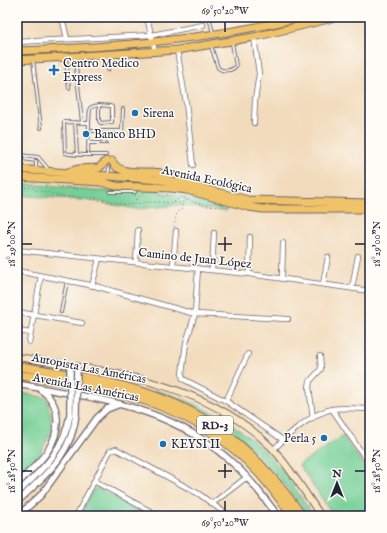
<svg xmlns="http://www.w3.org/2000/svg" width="387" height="533" font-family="'IM FELL English',serif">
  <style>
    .green { fill: #75ce95; stroke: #4c7868 }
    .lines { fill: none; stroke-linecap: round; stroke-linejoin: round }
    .service-casing { stroke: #6b6368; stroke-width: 4 }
    .minor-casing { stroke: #6b6368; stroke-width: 6 }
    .tertiary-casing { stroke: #6b6368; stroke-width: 8 }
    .secondary-casing { stroke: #6b6368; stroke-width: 8 }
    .primary-casing { stroke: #6b6368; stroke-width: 9 }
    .motorway-casing { stroke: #6b6368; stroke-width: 10 }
    .path { stroke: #6b6368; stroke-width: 1; stroke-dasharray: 1 3; stroke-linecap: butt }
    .service { stroke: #fff; stroke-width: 2 }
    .minor { stroke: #fff; stroke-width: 4.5 }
    .tertiary { stroke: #fff; stroke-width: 5.5 }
    .secondary { stroke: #f9e7c3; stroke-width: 6 }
    .primary { stroke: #f1c369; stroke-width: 7 }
    .motorway { stroke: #f1c369; stroke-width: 8 }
    .tertiary-bridge-casing { stroke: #6b6368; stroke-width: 8; stroke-linecap: butt }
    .tertiary-bridge { stroke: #fff; stroke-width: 5.5 }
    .ticks { fill: none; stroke: #22223b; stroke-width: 1.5 }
    .poi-dot { fill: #1f6fb2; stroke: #fdfcf7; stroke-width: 1.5 }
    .labels { text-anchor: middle; stroke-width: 3; stroke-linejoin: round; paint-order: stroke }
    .shield { fill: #fdfcf7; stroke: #646373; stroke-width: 1 }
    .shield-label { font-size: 11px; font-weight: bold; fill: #22223b }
    .poi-label { font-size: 12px; fill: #22223b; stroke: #fdfcf7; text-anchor: start }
    .street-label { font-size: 12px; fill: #22223b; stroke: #fdfcf7 }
    .neatline { fill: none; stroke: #22223b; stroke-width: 1.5 }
    .ticks-label { font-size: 10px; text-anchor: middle; fill: #22223b }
  </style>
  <rect width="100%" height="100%" fill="#fdfcf7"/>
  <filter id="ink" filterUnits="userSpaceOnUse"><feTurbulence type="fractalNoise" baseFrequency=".025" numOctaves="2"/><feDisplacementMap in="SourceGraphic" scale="8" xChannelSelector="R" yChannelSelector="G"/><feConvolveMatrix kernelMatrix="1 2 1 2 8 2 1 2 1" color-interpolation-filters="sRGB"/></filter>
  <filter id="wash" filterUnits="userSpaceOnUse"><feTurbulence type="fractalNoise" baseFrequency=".012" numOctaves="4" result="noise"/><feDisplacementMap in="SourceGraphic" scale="16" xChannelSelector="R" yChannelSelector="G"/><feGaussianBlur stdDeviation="0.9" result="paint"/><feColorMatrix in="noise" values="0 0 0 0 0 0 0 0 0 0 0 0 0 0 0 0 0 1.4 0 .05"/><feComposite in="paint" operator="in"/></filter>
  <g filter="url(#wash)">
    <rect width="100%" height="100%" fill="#f2dbbc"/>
    <path class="green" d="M17,184L59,186L95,191L154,190L227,205L226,211L180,205L136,209L95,201L17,195Z
      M154,390C202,403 243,426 276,463C290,479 301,498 314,516H308C279,474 244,435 199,410C185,402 166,397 154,390Z
      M17,392L47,398L53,428L39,456L17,474Z
      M343,436L370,474V516H334L299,465Z
      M97,488L151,516H80L93,490Z"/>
  </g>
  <g filter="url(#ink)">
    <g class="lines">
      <defs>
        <path id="service" d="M209,17L213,33
          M211,46L218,68C223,72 232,71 236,66L232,43
          M106,56L108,70
          M66,58L69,88
          M75,58L82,122
          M33,60L41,128
          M75,122L77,155
          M89,122L90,108C95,104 104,105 110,106L112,107V122L101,123L99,121V105
          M89,131H122L123,109
          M88,143H106
          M17,155L38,157L49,170
          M88,155L89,123L64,122L65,153C77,156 93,155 106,155
          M17,158L36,161V170
          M108,175L109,168
          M110,192H135
          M61,312L67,281"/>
        <path id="minor" d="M62,17L67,39
          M147,17L155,52
          M254,37L259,74L255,100L254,123
          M17,42L152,35L203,25
          M177,50L186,103L193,165
          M17,250L249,274L370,291
          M136,262L138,230
          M173,266L176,231
          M198,268L195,314L186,343L182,374L183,379L226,401L283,440
          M212,270L214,233
          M17,271L95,286L195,314L288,319
          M249,274L250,237
          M282,277L283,243
          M323,284L328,257
          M92,286L99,259
          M352,288L358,256
          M17,312L82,323
          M17,331L31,333
          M29,342L41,276
          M226,401L248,354
          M332,409L370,465
          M313,418L309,387L310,381L321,369L320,356
          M273,450C288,435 310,414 332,409C344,407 358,409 370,409
          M94,481L159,516
          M213,503L247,477
          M76,516L110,451L116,449L199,494L229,516"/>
        <path id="tertiary" d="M17,384C99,399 174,406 237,467C253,482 265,499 278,516
          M17,484C36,465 59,447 57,418C56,405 51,397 41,390
          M17,493C42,470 65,450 70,414
          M17,502C45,475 72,455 76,414
          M18,516L41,495L97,418L107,409L120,404"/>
        <path id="secondary" d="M17,357C105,371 207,381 273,449C291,469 306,494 321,516"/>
        <path id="primary" d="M17,51C113,47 208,40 302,17
          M17,60L177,50L254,37L337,17
          M112,161C119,177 145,170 160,173L165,175L168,181
          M17,169L173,181L248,200L370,203
          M68,172L78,169L99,168L106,161
          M17,177L101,182L116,186L171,188L187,190L249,207L263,209H370"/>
        <path id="motorway" d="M17,366C148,386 222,402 302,516
          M17,375C108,386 194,401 259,473C271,486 282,501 292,516"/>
      </defs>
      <use href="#service" class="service-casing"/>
      <use href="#minor" class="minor-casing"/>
      <use href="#tertiary" class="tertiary-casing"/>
      <use href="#secondary" class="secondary-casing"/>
      <use href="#primary" class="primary-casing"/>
      <use href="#motorway" class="motorway-casing"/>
      <path class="path" d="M57,186L80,189
        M17,187L32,188L37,191L48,192L63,197H78L129,205L148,202L182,203L188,200
        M156,193L162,197L169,194
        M135,195L137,203
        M136,200L143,193
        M174,202L181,197L205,206L225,207
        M174,227L177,212L182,209V204"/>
      <use href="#service" class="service"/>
      <use href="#minor" class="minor"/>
      <use href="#tertiary" class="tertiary"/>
      <use href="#secondary" class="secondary"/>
      <use href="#primary" class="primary"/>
      <use href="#motorway" class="motorway"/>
      <defs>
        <path id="tertiary-bridge" d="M70,414V366
          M76,414L77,367"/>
      </defs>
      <use href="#tertiary-bridge" class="tertiary-bridge-casing"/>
      <use href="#tertiary-bridge" class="tertiary-bridge"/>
    </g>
  </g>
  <path class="ticks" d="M225,22V32M225,237V251M22,244H32M218,244H232M355,244H365M225,464V478M22,471H32M218,471H232M355,471H365M225,501V511"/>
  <g class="poi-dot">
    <path d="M52 64h4v4h4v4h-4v4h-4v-4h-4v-4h4z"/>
    <circle cx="135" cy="113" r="4"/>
    <circle cx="86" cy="134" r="4"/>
    <circle cx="324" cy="438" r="4"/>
    <circle cx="163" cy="444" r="4"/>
  </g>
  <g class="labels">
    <rect class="shield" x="197" y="416" width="36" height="18" rx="3"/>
    <g class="shield-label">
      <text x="215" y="429">RD-3</text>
    </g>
    <g class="poi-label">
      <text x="63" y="67">Centro Medico<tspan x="63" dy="14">Express</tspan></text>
      <text x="143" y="117">Sirena</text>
      <text x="94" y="138">Banco BHD</text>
      <text x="316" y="442" text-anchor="end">Perla 5</text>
      <text x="171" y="448">KEYSI II</text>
    </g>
    <g class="street-label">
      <text transform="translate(207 179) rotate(12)" y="4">Avenida Ecológica</text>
      <text transform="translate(195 258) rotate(6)" y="4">Camino de Juan López</text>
      <text transform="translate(89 368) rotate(11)" y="4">Autopista Las Américas</text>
      <text transform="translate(86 387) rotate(11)" y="4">Avenida Las Américas</text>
    </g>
  </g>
  <rect width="387" height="533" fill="none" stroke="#fdfcf7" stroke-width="44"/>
  <g transform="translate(337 483)" stroke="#fdfcf7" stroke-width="3" paint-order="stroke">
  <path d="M0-3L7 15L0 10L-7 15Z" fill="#22223b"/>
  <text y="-6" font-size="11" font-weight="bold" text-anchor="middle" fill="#22223b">N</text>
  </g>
  <rect x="22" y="22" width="343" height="489" class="neatline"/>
  <g class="ticks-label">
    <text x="225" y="14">69°50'20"W</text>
    <text transform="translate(11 244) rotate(-90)" y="4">18°29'00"N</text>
    <text transform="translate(376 244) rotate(-90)" y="4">18°29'00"N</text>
    <text transform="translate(11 471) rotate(-90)" y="4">18°28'50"N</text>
    <text transform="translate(376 471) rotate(-90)" y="4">18°28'50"N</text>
    <text x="225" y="526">69°50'20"W</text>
  </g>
</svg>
